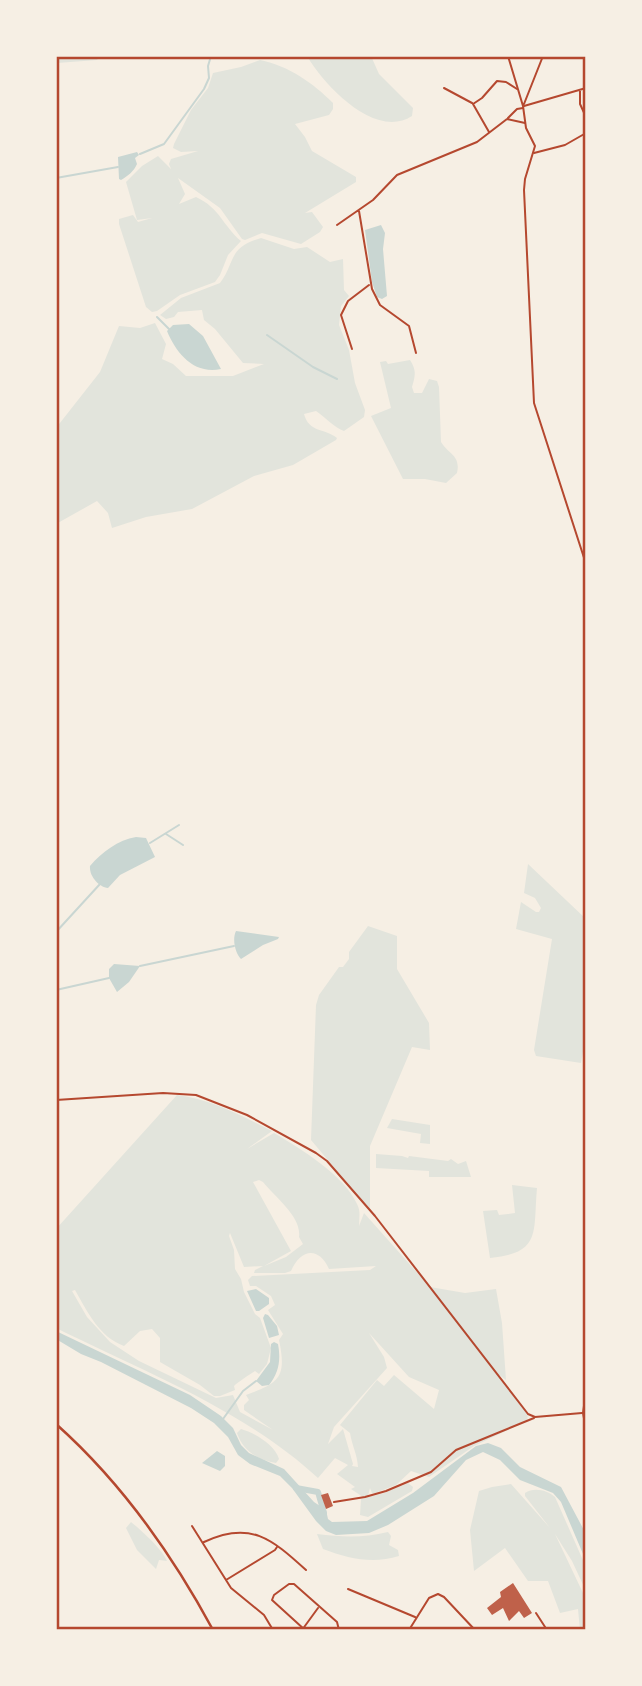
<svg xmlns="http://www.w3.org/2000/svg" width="642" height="1686" font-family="'Libre Baskerville',serif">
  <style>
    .green { fill: #e2e4dc; fill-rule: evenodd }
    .water { fill: #c9d6d2 }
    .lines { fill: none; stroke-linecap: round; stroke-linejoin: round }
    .stream { stroke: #c9d6d2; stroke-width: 2 }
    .river { stroke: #c9d6d2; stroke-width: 6 }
    .building { fill: #bf614a }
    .minor { stroke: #b5482f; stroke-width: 2 }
    .tertiary { stroke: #b5482f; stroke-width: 2 }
    .primary { stroke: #b5482f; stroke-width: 2.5 }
    .neatline { fill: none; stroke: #b5482f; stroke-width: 2.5 }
  </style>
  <rect width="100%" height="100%" fill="#f6efe4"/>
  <path class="green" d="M56,56H100L97,60L57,63Z
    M307,56H371L379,74L413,108L412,116C375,140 324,85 307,56Z
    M260,60C289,66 313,83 333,103V109L329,115L295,124L305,137L312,151L356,177V182L305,213L312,212L323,227L320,232L301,244L262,233L245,240L242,239L220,208L178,178L185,194L179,204L196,197C220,208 223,226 241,241L228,255L220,275L215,282L180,295L157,311L152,312L146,307L119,224V219L133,215L138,222L152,218L137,220L126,182L142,166L158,156L171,169L169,164L171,159L198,151L181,152L173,148L174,144L191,110L208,88L213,73L241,67Z
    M261,238L294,249L307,247L330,262L343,259L344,290L349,296L341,306L339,325L349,350L355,383L365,410L364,417L344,431C335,428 325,417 316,411L304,414C309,433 325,428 337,438L336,440L293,465L254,476L192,509L146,517L112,528L108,513L97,501L56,524V428L100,372L119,326L140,328L155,323L166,344L162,359L173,364L186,376H233L264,364L243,363L215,329L204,320L202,310L178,312L174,317L166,319L160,315L181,298L220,283C236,262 227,248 261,238Z
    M410,360C417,371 415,376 412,387L414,393H422L429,379L437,381L439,387L441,442C448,454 461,455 457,473L446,483L425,479H403L371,416L391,408L380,362L386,361L388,364Z
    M528,864L586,919V1034L581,1063L536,1056L534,1050L552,939L516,929L521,902L536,912H539L541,908L535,898L524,893Z
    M368,926L397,936V969L429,1023L430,1050L412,1047L370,1146V1209L375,1216L311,1140L316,1005L319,995L339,967H343L349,959V952Z
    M177,1095C211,1099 242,1116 272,1131L247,1149L274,1133C301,1149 344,1175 357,1204C361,1211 359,1219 359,1226L364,1213L430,1287L465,1293L496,1289L502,1323L506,1380L498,1374L528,1414L527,1421L474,1446L429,1477L411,1471L396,1485L375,1493H372L370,1488L368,1496L363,1497L351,1489L355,1487L337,1474L348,1465L335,1458L318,1478C246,1411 143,1371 56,1328L58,1301H56V1229ZM259,1180L263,1182C275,1197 302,1217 299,1237L303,1244L286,1257L264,1266L291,1251L253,1182ZM230,1233L244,1267L263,1266L255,1270L254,1273H285L291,1271C300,1250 318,1245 329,1269L376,1266L370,1270L252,1276L248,1280L250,1286H256L271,1296L275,1305L268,1310L283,1334L279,1340C287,1378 279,1383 246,1395L249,1400L244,1405V1410L273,1430L240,1412L233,1395L216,1398L139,1361L110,1342L87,1317L72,1291L75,1290C87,1311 99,1337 124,1346L140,1331L152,1329L160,1338V1362L200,1385L214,1396H220L235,1390L234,1386C237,1383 250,1374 255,1371L259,1374L267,1364L271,1348L260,1318L255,1314L244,1292L241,1279L235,1269L234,1250L229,1236ZM369,1333L409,1377L439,1390L434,1409L394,1375L384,1386L377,1380L340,1425L350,1433C352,1446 357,1453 358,1467L352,1466L353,1464L343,1429L328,1444L334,1427L387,1368L384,1357Z
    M392,1119L430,1125V1144L420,1143L421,1134L387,1128Z
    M376,1154L402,1156L408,1158L409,1156L448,1161L451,1159L458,1164L466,1161L471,1177H429V1171L376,1168Z
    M512,1185L537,1188C533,1232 542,1253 490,1258L483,1211L497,1210L499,1215L515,1213Z
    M241,1429C255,1433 275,1445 279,1459L276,1463C258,1460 243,1451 237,1433Z
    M408,1483L413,1487L412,1491L368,1517L360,1515L361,1499L384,1493Z
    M511,1484L550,1528L525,1496V1493C534,1487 547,1490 555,1497L586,1567L585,1589L572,1561L555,1534L583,1593V1630H580L578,1609L560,1613L548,1581H528L505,1548L474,1571L470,1530L479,1491L492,1487Z
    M131,1522C142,1531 162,1549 167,1561L159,1560L156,1569L137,1550L126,1528Z
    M388,1532L391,1536L389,1545L398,1550L399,1556C373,1564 349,1559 323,1549L317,1534C342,1537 363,1538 388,1532Z"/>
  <path class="water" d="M137,152L139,155L135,158L137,164C134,171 128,176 121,180L119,179L118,157Z
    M381,225L385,233L383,249L387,296L382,299L377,297L372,282L365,230Z
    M189,324L203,336L221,369C194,375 176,353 167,331L173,325Z
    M136,837L146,838L155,857L120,875L108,888C99,887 89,876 90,866C102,852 118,840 136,837Z
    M236,931L279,937L278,939L263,945L241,959C235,953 232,939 236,931Z
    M114,964L140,966L129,982L117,992L109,978V969Z
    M256,1289L269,1298V1304L259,1311H256L247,1291Z
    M265,1314L268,1315L277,1326L279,1335L269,1338L263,1318Z
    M56,1331L190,1395L221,1416L233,1428L241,1445L249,1453L284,1469L314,1502L326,1510L328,1519L332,1522L367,1521L413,1493L476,1446L488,1443L501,1448L520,1467L561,1487L586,1534V1561L561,1502L553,1493L520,1480L500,1460L483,1452L466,1460L434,1496L388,1525L369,1533L336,1535L326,1531L316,1521L292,1488L280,1476L250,1464L238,1455L228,1437L214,1423L191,1408L101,1362L81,1354L56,1339Z
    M274,1342L278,1344C281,1359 279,1373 269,1385L262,1386L256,1381L270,1362L271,1344Z
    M217,1451L225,1456V1466L220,1471L202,1463Z"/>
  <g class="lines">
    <path class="stream" d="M140,154L164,144L204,89L209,78L208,66L211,56
      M56,178L118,167
      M157,317L169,329
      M267,335L313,367L337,379
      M166,834L183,845
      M150,843L179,825
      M56,932L100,884
      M140,966L234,946
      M56,990L109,978
      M223,1419L243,1391L256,1381"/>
    <path class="river" d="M296,1488L318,1492L324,1513"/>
  </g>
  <path class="building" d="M328,1493L333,1506L326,1509L321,1495Z
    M513,1583L532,1613L524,1618L519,1611L509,1621L503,1608L492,1615L487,1608L501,1597L500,1592Z"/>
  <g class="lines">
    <path class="minor" d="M444,88L472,103
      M580,91V104L586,117
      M524,106L586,88
      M508,118L517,109L523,108
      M489,132L473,104L482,98L497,81L506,82L517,89
      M534,153L565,145L586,133
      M359,211L372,289L380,305L409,326L416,353
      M337,225L373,200L397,175L477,142L507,119L525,123
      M352,349L341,315L348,301L369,285
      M56,1100L163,1093L196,1095L247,1115L316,1153L327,1161L375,1216L528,1414L535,1417L582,1413
      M334,1502L365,1497L386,1491L431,1472L456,1450L534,1418
      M192,1526L231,1588L264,1615L273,1630
      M204,1542C250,1520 272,1539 306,1570
      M226,1580L275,1550L277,1547
      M348,1589L415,1617
      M536,1613L547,1630
      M302,1630L318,1608
      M305,1630L272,1600L274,1595L289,1584H294L337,1622L339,1630
      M409,1630L429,1598L438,1594L444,1597L475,1630"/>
    <path class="tertiary" d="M508,56L523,106L526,128L535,146L525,179L524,190L534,403L586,564
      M524,104L543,56
      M586,1392L583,1413L586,1429"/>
    <path class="primary" d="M56,1424C121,1482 172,1554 213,1630"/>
  </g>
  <rect width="642" height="1686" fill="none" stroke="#f6efe4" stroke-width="116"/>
  <rect x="58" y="58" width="526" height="1570" class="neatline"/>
</svg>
